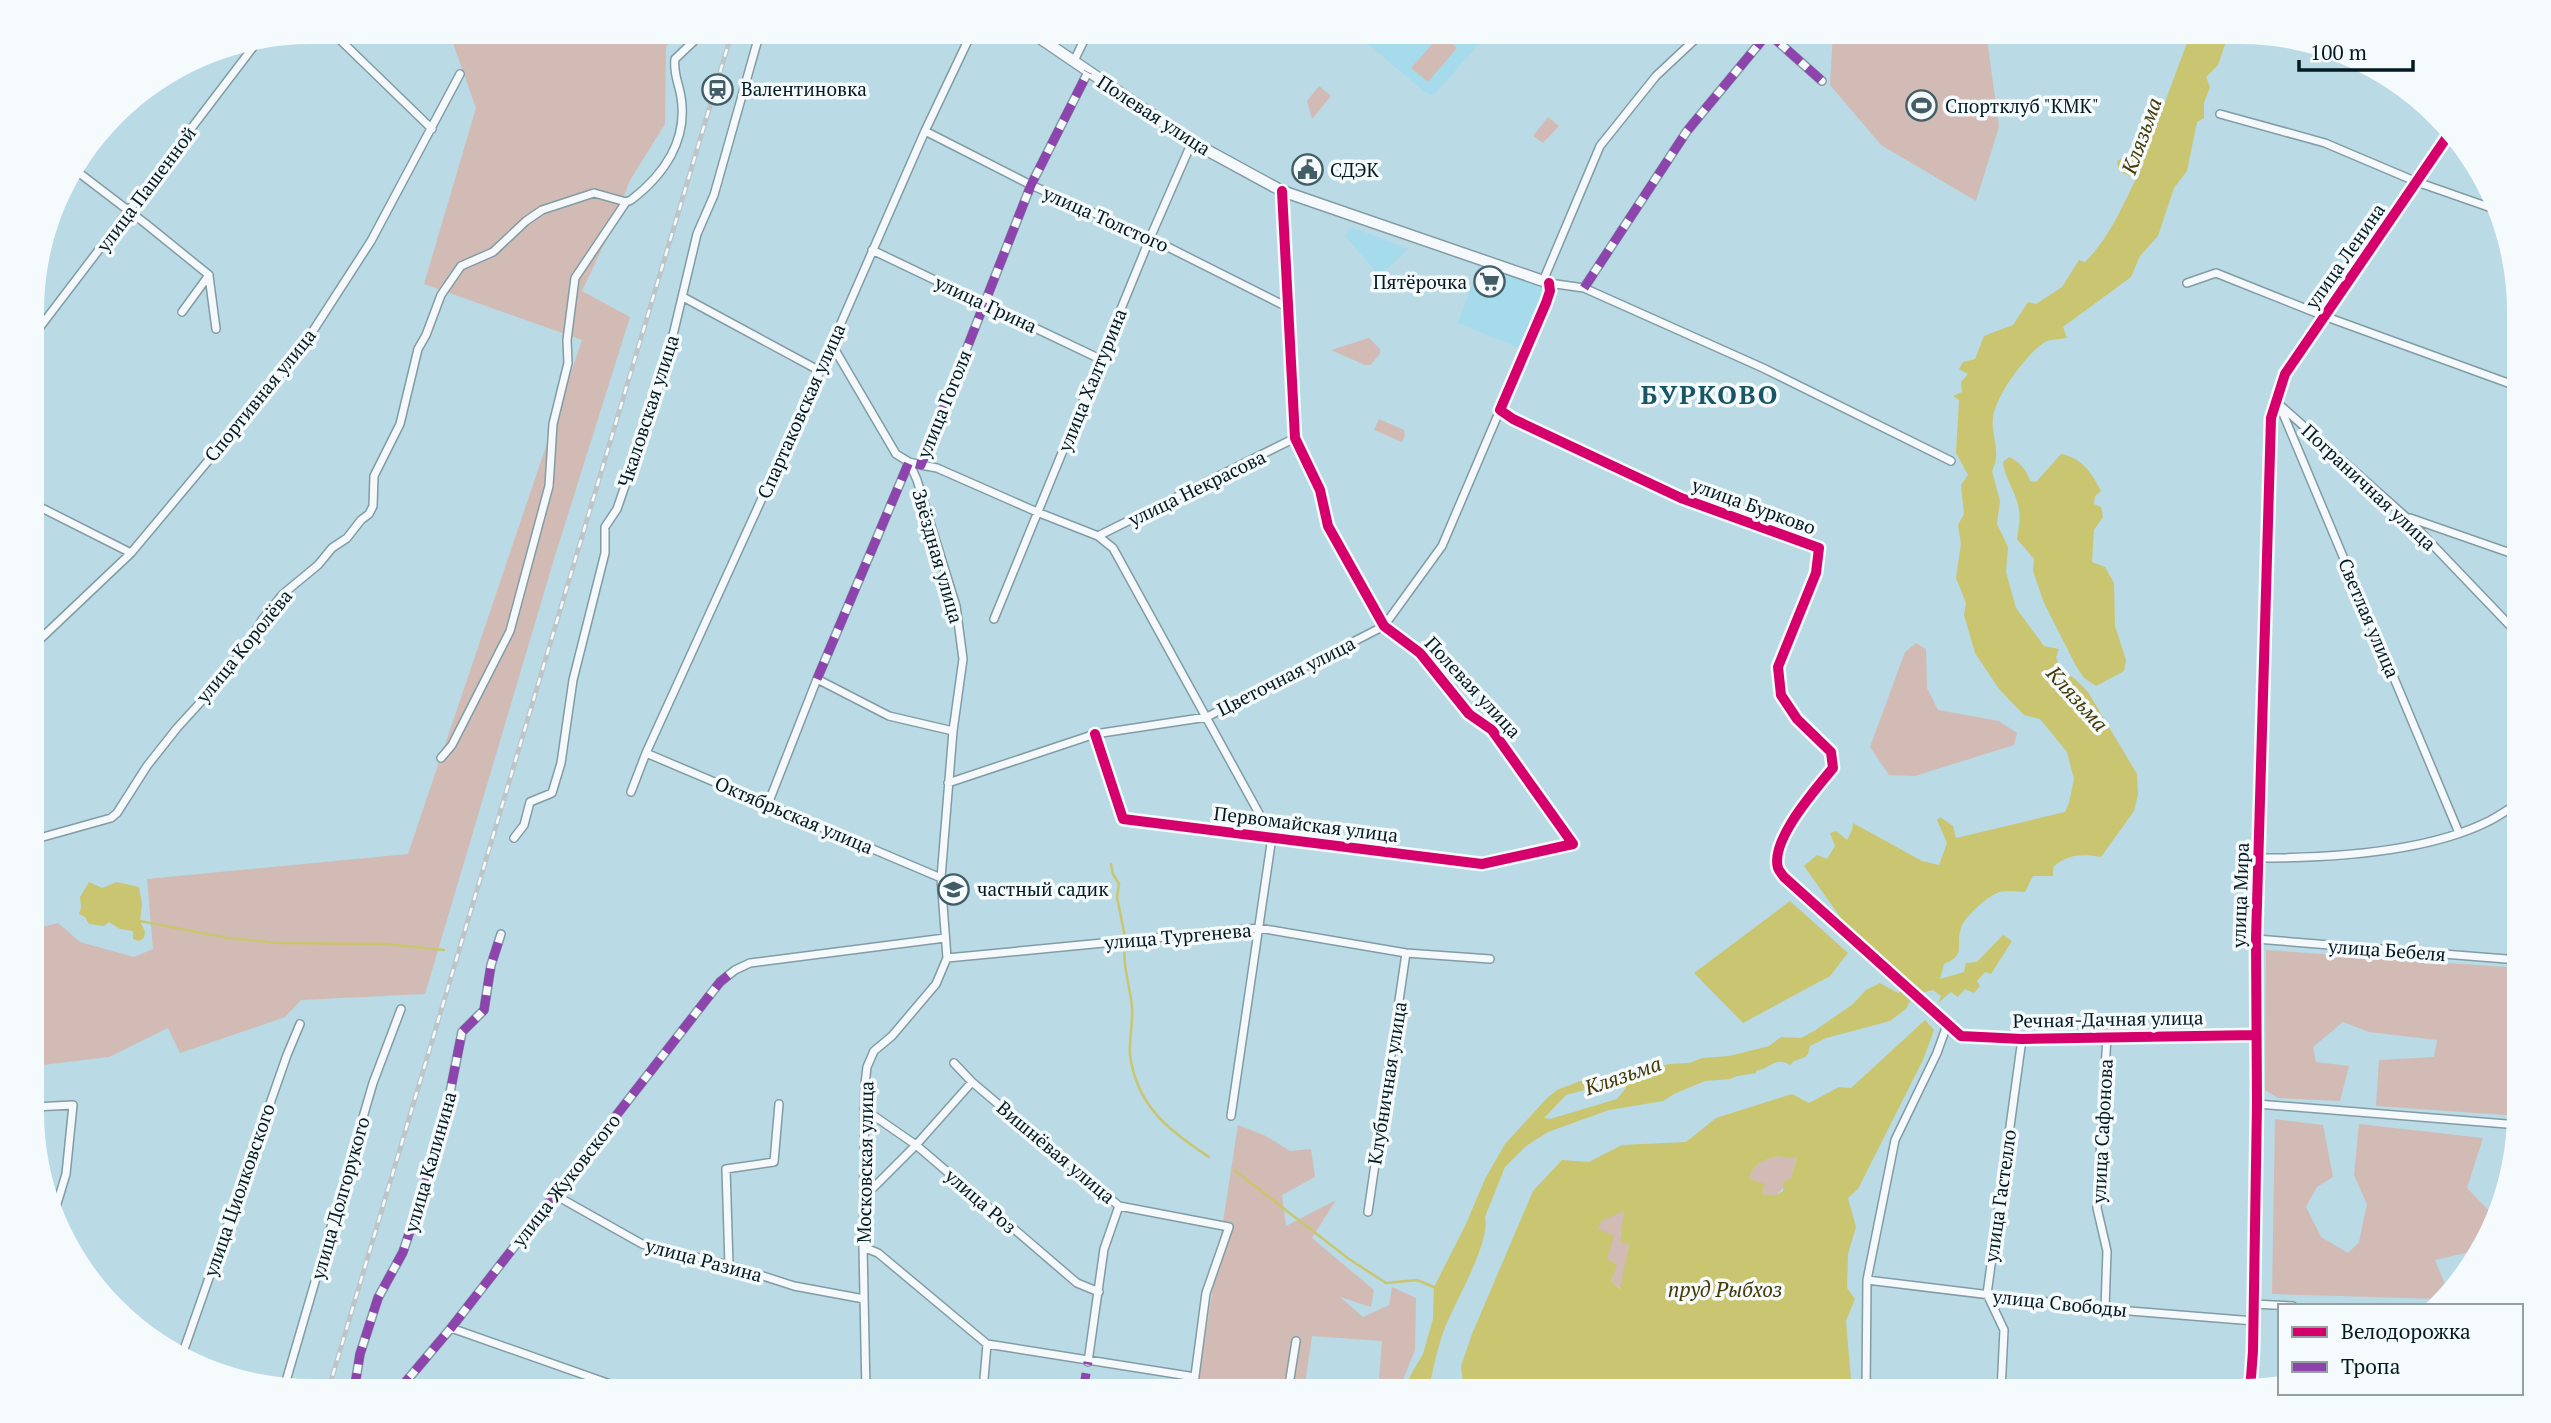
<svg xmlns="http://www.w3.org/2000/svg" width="2551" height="1423" font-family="'PT Serif',serif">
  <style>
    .built { fill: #a6dbec }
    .green { fill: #d2bbb4 }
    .water { fill: #cac570; fill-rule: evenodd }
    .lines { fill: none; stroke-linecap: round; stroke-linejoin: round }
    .stream { stroke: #cac570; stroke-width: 2.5 }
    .minor-casing { stroke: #829ca4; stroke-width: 10 }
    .tertiary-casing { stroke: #829ca4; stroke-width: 13 }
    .minor { stroke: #f5f9fb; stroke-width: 7 }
    .tertiary { stroke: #f5f9fb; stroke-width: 10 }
    .rail-casing { stroke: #bcc6c8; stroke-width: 5 }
    .rail { stroke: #f5fafc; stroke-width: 2.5; stroke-dasharray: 8; stroke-linecap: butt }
    .quiet { stroke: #8e44ad; stroke-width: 9; stroke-dasharray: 18 9; stroke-linecap: butt }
    .cycleway-casing { stroke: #f5fafc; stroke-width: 15 }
    .cycleway { stroke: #d6006c; stroke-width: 10 }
    .labels { text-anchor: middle; stroke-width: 7; stroke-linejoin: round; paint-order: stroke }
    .poi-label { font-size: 19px; fill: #031a21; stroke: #f5fafc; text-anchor: start }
    .street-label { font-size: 19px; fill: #031a21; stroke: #f5fafc }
    .water-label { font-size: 21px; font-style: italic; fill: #423903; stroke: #f5fafc }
    .district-label { font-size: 26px; font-weight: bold; letter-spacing: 2px; fill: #185565; stroke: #f5fafc }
  </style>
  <rect width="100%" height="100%" fill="#badae5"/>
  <path class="built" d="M1354,32H1489L1434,95L1426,93Z
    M1352,227L1359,230L1408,249L1380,276L1345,236Z
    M1479,266L1548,290L1524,350L1458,323Z"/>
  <path class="green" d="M449,32H675L666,47L665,124L629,182L616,219L582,291L630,317L554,559L425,994L301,1000L285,1017L180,1053L168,1028L109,1057L34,1066V929L58,923L80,942L134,957L153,949L147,879L408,854L582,340L424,284L476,108Z
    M1833,32H1986L1999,127L1976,201L1881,145L1830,85Z
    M1441,34L1457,48L1428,82L1411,68Z
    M1319,86L1331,96L1312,119L1307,101Z
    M1548,117L1559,126L1543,143L1533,136Z
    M1369,338L1380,349V354L1370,365H1365L1331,350Z
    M1379,419L1404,430L1405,435L1402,442L1374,430Z
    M1916,643L1926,649L1927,688L1938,710L1999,721L2017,733L2014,745L1915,776L1889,775L1870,747L1905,652Z
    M2266,950L2519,968V1116L2376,1106L2379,1060L2434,1057L2437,1040L2369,1032L2343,1022L2313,1047L2316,1062L2349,1066L2340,1101L2278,1098L2265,1090Z
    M2275,1119L2323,1125L2333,1177L2317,1187L2306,1207L2321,1237L2348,1253L2359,1242L2367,1204L2354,1175L2359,1124L2483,1138L2467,1188L2493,1215L2483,1249L2435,1260L2447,1289L2438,1299L2272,1294Z
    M1238,1125L1266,1136L1290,1151L1311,1149L1315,1177L1282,1195L1286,1226L1336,1200L1312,1238L1374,1290L1371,1307L1340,1297L1363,1317L1389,1305L1392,1287L1416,1298L1415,1350L1401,1385L1402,1391H1378L1382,1341L1312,1336L1304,1391L1197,1390Z
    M1780,1156H1797L1791,1178L1777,1195L1761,1194L1749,1179C1753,1163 1765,1159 1780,1156Z
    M1624,1210L1625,1220L1620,1235L1629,1245L1621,1289L1611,1281L1598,1229L1600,1221Z"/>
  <path class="water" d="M2191,32H2229L2218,65L2206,77L2210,87L2204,103V118L2197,122L2187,171L2174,188L2158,236L2140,256L2131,277L2063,327L2067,338C2060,339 2051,339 2045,342C2027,353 1995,396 1993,418C1991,437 2002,452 1992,471L2000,501L1997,524L2008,547L2006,572L2016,608L2044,646L2059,649L2056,657L2060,670L2074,678L2088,692L2137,774L2138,794L2134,811L2101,857C2081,854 2069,854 2053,867V876H2033L2025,892C2017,892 2004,890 1997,893C1987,897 1964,917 1961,928C1955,945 1967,955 1944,964L1940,979L1964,972L1966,963L1977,962L2003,935L2012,941L1991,974L1985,972L1977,981L1980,986L1974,993L1965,989L1958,997L1951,992L1938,1003L1941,996L1933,990L1916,994L1908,980L1841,918L1804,866L1817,855L1827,859L1835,846L1830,833L1836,831L1847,840L1852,830L1853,823L1922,861L1939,865L1947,843L1937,820L1940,817L1953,826L1956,838L2065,812L2069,803L2074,779L2067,752L2040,719L2024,715L1999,689L1975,653L1964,615L1966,603L1956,578L1961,544L1958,525L1964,514L1961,485L1968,475L1956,453L1959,400L1953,396L1962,392L1961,382L1968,374L1959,369L1963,362L1975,359L1984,336L2013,325L2028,302L2036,304L2062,287L2079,260L2085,262C2108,240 2122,207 2136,179L2119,171L2117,161L2127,156L2138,160L2148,148Z
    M2061,454C2082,458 2091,472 2101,491L2095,496L2094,504L2101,507L2103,517L2094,530L2092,562L2105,567L2114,583L2115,626L2126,660L2124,671L2096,686L2084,678L2076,666L2044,603L2033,571L2034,559L2017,539C2018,530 2021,519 2019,510C2017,493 2005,480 2003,462L2009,457C2019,461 2027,470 2030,481L2036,482Z
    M89,882L102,888L117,882L139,887L142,904L140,921L145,932L144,938L139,941L133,939V931L120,929L109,922L104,926L89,924L85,917L79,914L81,907L80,897Z
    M1790,901L1848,953L1830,976L1743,1023L1694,973Z
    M1880,983L1898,993L1901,991L1911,999L1906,1009L1890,1021L1826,1038L1810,1046L1808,1054L1805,1057L1794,1061L1790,1065C1776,1056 1769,1069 1756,1071V1073L1737,1076L1730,1079L1705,1081L1674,1094L1663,1101L1609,1110L1548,1132L1526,1146L1505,1167L1485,1217C1491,1244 1453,1304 1443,1333C1436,1352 1433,1372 1428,1391H1408L1410,1376L1423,1354L1433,1319L1434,1287L1466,1224L1485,1179L1505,1144L1547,1098L1557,1090L1583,1080L1633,1069L1645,1070L1670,1064L1689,1063L1702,1058L1729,1056L1769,1046L1781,1037L1801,1038L1814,1031L1853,1004L1866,990ZM1621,1080L1626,1088L1617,1099L1550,1119L1544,1118L1566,1095Z
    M1925,1020L1934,1030L1923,1060L1858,1189L1848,1198L1856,1227L1848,1254L1847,1288L1855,1299L1846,1321L1852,1391H1464L1461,1366L1472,1334L1533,1191L1562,1160L1589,1162L1622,1145L1686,1142L1716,1118L1792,1094L1809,1103L1839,1087L1851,1088ZM1780,1156L1786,1158L1797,1157L1791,1178L1783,1182V1191L1777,1195L1761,1194L1765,1184L1749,1179C1753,1163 1765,1159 1780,1156ZM1624,1211C1625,1222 1619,1231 1621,1242L1629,1245L1620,1289L1611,1281L1617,1265L1607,1259L1614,1236L1598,1229L1601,1221Z"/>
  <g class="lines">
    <path class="stream" d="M1111,864L1113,874L1119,884L1117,897L1125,937
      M140,921L228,938L279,943L387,944L444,950
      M1125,943C1122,964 1130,986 1132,1007C1133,1023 1129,1040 1130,1055C1137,1107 1169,1130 1209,1157
      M1234,1170L1349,1259L1386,1283L1417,1280L1436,1288"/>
    <defs>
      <path id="minor" d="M332,32L432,129
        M1767,32L1822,81
        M1074,61L1088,32
        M2220,114L2325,143L2417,182L2500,211
        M925,131L1031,185L1150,238L1287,307
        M74,169L146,224L209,275L182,312
        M872,250L1100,359
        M209,276L216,329
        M1543,281L1600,146L1656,76L1703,32
        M1549,283L1584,288L1763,368L1951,461
        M2187,283L2216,273L2324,316L2519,387
        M1584,288L1687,131L1768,33
        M683,297L820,371
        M34,335L257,42
        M831,343L896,454L909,462L917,480L956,606L963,659L953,731L941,878L947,958L936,984L892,1036L874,1051L867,1067L865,1084L863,1247L866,1391
        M2279,404L2459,833
        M2281,406L2406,517L2519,635
        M921,465L937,468L1037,512L1098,536L1113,548L1272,837
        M34,504L131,553
        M2410,518L2519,556
        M1098,536L1295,438
        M994,619L1150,238L1192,142
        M34,645L131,553L300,351L371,241L460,74
        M817,679L889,716L953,731
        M1095,734L1123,819L1482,864L1573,844L1492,730L1469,714L1420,653L1384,626L1328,526L1320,490L1295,438L1282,191
        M646,753L941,878
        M441,758L452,745L510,631L549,486L553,424L568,363L567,340L575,278L626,202
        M948,783L1095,734L1207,717L1384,626L1442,546L1500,410
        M631,792L646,753L820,371L925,131L972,32
        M768,804L817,679L909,462L921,465L1031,185L1088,72
        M34,838L43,837L111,818L117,813L147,766L177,728L219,682L246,646L262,620L283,594L318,565L332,548L347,538L361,520L369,514L373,506L374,476L400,424L418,349L426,335L441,295L461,266L493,252L526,221L542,210L594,193L626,202L631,200C664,175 688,140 681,97C679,84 673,73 675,59L694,41L700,32
        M514,838L524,825L530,802L552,793L561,763L573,680L605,553V527L617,509L664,373L697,234L714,195L760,32
        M2259,858C2328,858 2424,853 2487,822C2498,817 2508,809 2519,803
        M2256,939L2519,960
        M947,958L1259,928L1406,953L1490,959
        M954,1063L972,1082L1119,1206L1229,1227L1206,1293L1193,1391
        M2257,1104L2519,1125
        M34,1107L73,1105L66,1174L56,1207
        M864,1109L916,1145L1077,1283L1099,1292
        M1231,1116L1272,837
        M555,1195L642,1244L729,1265L794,1286L864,1299
        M863,1198L916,1145L972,1082
        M1368,1212L1406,953
        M863,1247L878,1253L987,1344L1195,1377
        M729,1265L726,1169L774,1162L779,1104
        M1867,1280L2105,1309L2254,1321
        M2254,1304L2293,1306
        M2105,1309L2107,1251L2097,1208L2107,1036
        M451,1328L630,1391
        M181,1358L287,1055L300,1024
        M1088,1362L1104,1249L1119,1206
        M284,1388L373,1083L401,1009
        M354,1391L360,1354L378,1298L403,1252L442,1133L462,1032L484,1010L491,965L501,934
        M398,1391L451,1328L720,982L735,970L750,963L945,938
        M983,1391L987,1344
        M1288,1391L1296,1341
        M1866,1391L1867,1280L1895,1140L1937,1053L1947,1025
        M2001,1391L2004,1330L1987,1294L2022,1039"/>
      <path id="tertiary" d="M1031,32L1192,142L1282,191L1549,283L1550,291L1546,303L1500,410L1513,419L1681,498L1819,548L1816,573L1778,667L1781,695L1797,719L1831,752L1833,768C1816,789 1770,840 1778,868C1779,871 1782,874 1784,877L1947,1025L1961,1036L2022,1039L2256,1035
        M2250,1391L2253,1351L2257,1104L2256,939L2271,418L2285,374L2449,134"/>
    </defs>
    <use href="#minor" class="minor-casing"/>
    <use href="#tertiary" class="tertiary-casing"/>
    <use href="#minor" class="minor"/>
    <use href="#tertiary" class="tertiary"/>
    <defs>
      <path id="rail" d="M328,1391L732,32"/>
    </defs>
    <use href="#rail" class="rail-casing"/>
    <use href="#rail" class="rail"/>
    <path class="quiet" d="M1767,32L1822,81
      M1584,288L1687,131L1768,33
      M817,679L909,462L921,465L1031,185L1088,72
      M354,1391L360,1354L378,1298L403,1252L442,1133L462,1032L484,1010L491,965L501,934
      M398,1391L451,1328L720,982L735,970
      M1083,1391L1088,1362"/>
    <defs>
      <path id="cycleway" d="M1549,283L1550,291L1546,303L1500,410L1513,419L1681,498L1819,548L1816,573L1778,667L1781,695L1797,719L1831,752L1833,768C1816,789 1770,840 1778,868C1779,871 1782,874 1784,877L1961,1036L2022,1039L2256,1035
        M1095,734L1123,819L1482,864L1573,844L1492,730L1469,714L1420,653L1384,626L1328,526L1320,490L1295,438L1282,191
        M2250,1391L2253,1351L2257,1104L2256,939L2271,418L2285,374L2449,134"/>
    </defs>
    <use href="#cycleway" class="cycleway-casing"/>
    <use href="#cycleway" class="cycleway"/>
  </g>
  <defs>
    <symbol id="station-ring" viewBox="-11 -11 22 22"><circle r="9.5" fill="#f5fafc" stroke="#435d66" stroke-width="1.5"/><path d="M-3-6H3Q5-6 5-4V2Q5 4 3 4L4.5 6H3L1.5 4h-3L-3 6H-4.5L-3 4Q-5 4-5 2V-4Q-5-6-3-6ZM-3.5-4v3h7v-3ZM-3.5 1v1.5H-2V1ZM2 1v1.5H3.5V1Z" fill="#435d66"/></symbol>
    <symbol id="stadium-ring" viewBox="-11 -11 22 22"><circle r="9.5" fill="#f5fafc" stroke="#435d66" stroke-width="1.5"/><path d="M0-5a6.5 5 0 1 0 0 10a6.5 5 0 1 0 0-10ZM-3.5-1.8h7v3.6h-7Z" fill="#435d66"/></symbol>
    <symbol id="civic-ring" viewBox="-11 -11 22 22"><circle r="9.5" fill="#f5fafc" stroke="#435d66" stroke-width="1.5"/><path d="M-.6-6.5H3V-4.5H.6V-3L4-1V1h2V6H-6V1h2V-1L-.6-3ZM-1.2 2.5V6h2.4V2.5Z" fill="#435d66"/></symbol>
    <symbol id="supermarket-ring" viewBox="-11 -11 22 22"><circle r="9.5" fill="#f5fafc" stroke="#435d66" stroke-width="1.5"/><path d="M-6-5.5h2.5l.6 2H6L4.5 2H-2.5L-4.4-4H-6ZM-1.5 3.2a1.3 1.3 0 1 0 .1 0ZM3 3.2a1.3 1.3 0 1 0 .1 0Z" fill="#435d66"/></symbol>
    <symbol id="school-ring" viewBox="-11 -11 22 22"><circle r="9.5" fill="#f5fafc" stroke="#435d66" stroke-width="1.5"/><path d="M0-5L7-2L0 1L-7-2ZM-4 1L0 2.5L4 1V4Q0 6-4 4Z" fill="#435d66"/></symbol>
  </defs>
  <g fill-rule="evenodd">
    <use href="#station-ring" x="700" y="72" width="35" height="35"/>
    <use href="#stadium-ring" x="1904" y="88" width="35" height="35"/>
    <use href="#civic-ring" x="1290" y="152" width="35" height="35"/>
    <use href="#supermarket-ring" x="1472" y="264" width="35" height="35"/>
    <use href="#school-ring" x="936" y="872" width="35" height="35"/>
  </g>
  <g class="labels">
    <g class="poi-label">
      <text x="741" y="96">Валентиновка</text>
      <text x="1945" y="113">Спортклуб "КМК"</text>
      <text x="1330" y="177">СДЭК</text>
      <text x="1467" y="289" text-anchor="end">Пятёрочка</text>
      <text x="977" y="896">частный садик</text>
    </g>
    <g class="street-label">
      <text transform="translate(1154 115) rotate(33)" y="7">Полевая улица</text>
      <text transform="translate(146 189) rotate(-53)" y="7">улица Пашенной</text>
      <text transform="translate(1106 219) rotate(24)" y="7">улица Толстого</text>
      <text transform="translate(2345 256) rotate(-55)" y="7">улица Ленина</text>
      <text transform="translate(986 304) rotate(25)" y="7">улица Грина</text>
      <text transform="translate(1092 380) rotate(-68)" y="7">улица Халтурина</text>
      <text transform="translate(260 395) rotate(-51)" y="7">Спортивная улица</text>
      <text transform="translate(944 404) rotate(-68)" y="7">улица Гоголя</text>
      <text transform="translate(648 411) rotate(-72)" y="7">Чкаловская улица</text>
      <text transform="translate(801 411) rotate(-66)" y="7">Спартаковская улица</text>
      <text transform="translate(2369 487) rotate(43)" y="7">Пограничная улица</text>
      <text transform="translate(1197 488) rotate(-26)" y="7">улица Некрасова</text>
      <text transform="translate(1754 506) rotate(20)" y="7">улица Бурково</text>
      <text transform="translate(938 556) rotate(74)" y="7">Звёздная улица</text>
      <text transform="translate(2369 618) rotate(67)" y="7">Светлая улица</text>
      <text transform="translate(244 646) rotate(-51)" y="7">улица Королёва</text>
      <text transform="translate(1286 676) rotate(-27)" y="7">Цветочная улица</text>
      <text transform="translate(1473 687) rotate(47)" y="7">Полевая улица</text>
      <text transform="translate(794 815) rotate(23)" y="7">Октябрьская улица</text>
      <text transform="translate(1306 824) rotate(7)" y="7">Первомайская улица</text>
      <text transform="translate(2240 895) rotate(-88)" y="7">улица Мира</text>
      <text transform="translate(1178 936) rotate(-5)" y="7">улица Тургенева</text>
      <text transform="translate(2387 950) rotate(4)" y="7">улица Бебеля</text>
      <text transform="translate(2108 1019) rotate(-1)" y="7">Речная-Дачная улица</text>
      <text transform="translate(1387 1083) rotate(-81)" y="7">Клубничная улица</text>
      <text transform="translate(2102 1131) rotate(-87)" y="7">улица Сафонова</text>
      <text transform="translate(1056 1152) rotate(40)" y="7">Вишнёвая улица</text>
      <text transform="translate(430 1162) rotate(-74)" y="7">улица Калинина</text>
      <text transform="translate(865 1162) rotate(-89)" y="7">Московская улица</text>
      <text transform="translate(566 1180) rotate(-52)" y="7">улица Жуковского</text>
      <text transform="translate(239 1190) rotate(-71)" y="7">улица Циолковского</text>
      <text transform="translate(2000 1196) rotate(-82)" y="7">улица Гастелло</text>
      <text transform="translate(340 1198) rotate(-74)" y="7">улица Долгорукого</text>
      <text transform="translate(981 1201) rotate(41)" y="7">улица Роз</text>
      <text transform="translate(704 1260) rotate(15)" y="7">улица Разина</text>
      <text transform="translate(2060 1303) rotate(6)" y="7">улица Свободы</text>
    </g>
    <g class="water-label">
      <text transform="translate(2142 136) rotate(-70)" y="7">Клязьма</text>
      <text transform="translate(2077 699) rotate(48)" y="7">Клязьма</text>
      <text transform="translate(1623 1076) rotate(-19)" y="7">Клязьма</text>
      <text x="1725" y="1297">пруд Рыбхоз</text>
    </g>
    <g class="district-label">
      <text x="1710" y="404">БУРКОВО</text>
    </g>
  </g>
  <path d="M0 0H2551V1423H0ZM311 44H2240A267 267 0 0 1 2507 311V1112A267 267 0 0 1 2240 1379H311A267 267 0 0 1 44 1112V311A267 267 0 0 1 311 44Z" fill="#f5fafc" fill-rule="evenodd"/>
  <rect x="2278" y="1304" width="245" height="91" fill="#f5fafc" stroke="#94a0a4" stroke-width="2"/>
  <rect x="2292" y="1327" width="35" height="10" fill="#d6006c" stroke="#94a0a4" stroke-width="2"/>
  <text x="2341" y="1339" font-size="21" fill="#031a21">Велодорожка</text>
  <rect x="2292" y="1362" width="35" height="10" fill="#8e44ad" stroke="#94a0a4" stroke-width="2"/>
  <text x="2341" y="1374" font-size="21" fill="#031a21">Тропа</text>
  <path d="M2299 60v10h114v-10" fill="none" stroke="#031a21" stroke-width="3.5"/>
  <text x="2310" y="60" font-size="21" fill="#031a21" stroke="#f5fafc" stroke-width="5" paint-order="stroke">100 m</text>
</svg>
